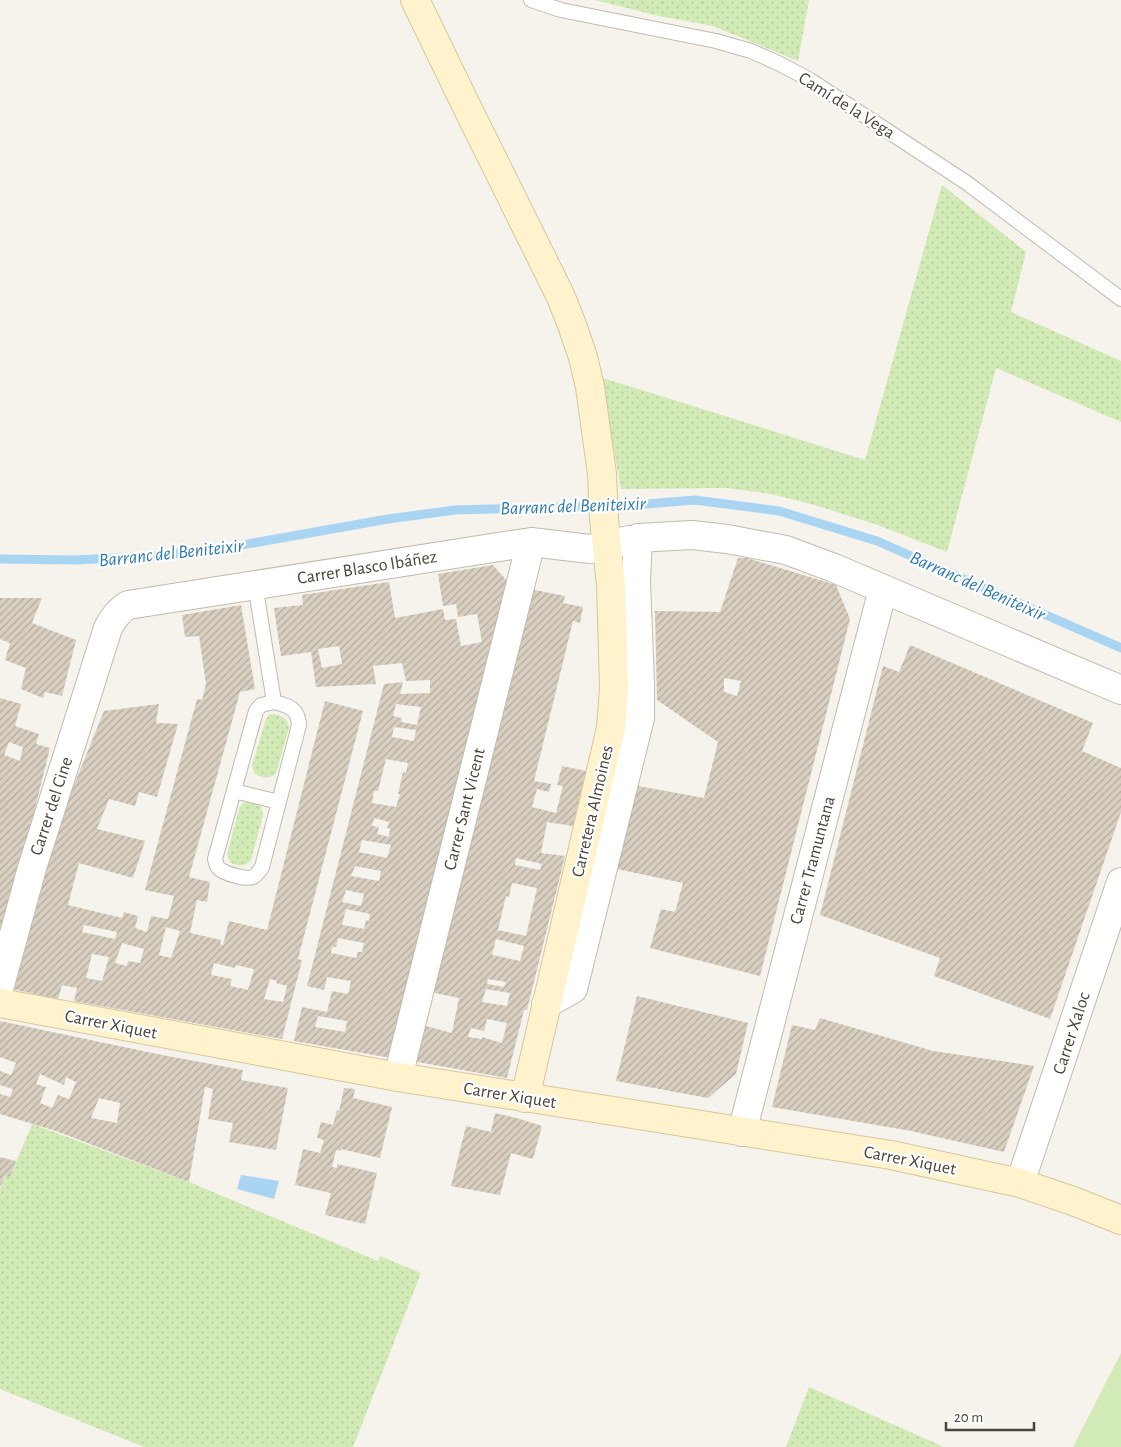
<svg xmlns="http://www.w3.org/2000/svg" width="1121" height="1447" font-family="'Alegreya Sans',sans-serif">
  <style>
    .grass { fill: url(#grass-dots) }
    .garden { fill: #d2eab5 }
    .water { fill: #a9d4f2 }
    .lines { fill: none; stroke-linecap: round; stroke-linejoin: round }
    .stream { stroke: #a9d4f2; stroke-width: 9 }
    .building { fill: url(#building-hatch); fill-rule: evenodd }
    .lane-casing { stroke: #c2bbae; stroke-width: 16 }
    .street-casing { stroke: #c2bbae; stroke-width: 30 }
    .secondary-casing { stroke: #d6c79b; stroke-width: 30 }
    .lane { stroke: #fff; stroke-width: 14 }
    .street { stroke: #fff; stroke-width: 28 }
    .secondary { stroke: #fff3cd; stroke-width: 28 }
    .labels { text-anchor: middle; stroke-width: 4.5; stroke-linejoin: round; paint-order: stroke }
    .street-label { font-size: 18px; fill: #4b4439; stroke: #fff }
    .water-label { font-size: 19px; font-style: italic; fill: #2e7ab2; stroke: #fff }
  </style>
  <defs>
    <pattern id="grass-dots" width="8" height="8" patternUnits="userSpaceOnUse" patternTransform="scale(1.25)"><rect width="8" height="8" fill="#d2eab5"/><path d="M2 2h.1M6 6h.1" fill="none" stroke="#b6ca9c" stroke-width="1.8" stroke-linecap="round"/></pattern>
    <pattern id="building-hatch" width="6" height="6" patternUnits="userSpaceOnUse" patternTransform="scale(1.25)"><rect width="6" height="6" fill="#d8cfc1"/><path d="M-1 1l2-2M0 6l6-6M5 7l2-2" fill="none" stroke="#b1aa9e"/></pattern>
  </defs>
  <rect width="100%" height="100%" fill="#f6f3ec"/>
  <path class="grass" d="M595,0H809L798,61L713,26L659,16Z
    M942,185L1026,252L1011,312L1121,361V422L996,368L947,552L875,524L811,504L771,494L726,488L621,489L600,377L865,460Z
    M270,714C280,714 288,717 289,728L276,773L273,776L264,778L255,774L252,766L266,719Z
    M245,802H250L261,806L263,816L251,860C245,867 237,867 230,862L227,854L240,806Z
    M32,1124L189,1182L378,1261L380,1256L421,1273L353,1447H144L0,1389V1189L5,1175L10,1177Z
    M809,1387L944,1447H786Z"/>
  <path class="garden" d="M1121,1353V1447H1073Z"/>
  <path class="water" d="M241,1175L279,1181L274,1199L237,1189Z"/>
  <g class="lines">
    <path class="stream" d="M0,559L75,560L155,556L231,547L388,519L455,510L634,505L695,500L779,511L877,541L1121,648"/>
  </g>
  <path class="building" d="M738,558H747L836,585L850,619L760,976L650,948L661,909L675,912L683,883L617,869L638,786L704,798L718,742L657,700L655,611L720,612ZM724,678L741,681L737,696L724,692Z
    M493,565L507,581L391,1058L294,1041L302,1007L327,1012L332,991L348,994L351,981L327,977L324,990L307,986L384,684L403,682L400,694L430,693V680L406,681L402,663L373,666L376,684L316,687L311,652L281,656L274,608L303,605L302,595L389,582L395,618L443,609L445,620L456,619L461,646L482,642L477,614L458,617L456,604L443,606L438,574ZM339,646L342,664L322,668L318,649ZM396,704L421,707L417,725L401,722L402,718L393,716ZM394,727L416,730L414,741L392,737ZM386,759L408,763L406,773L403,772L398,794H400L396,807L372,803L374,791H378ZM374,818L389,822L387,828L390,829L389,837L377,834L379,827L372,826ZM362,840L391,845L387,858L359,852ZM355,866L381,871L379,881L351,876ZM346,890L364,894L361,906L342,902ZM346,909L370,914L369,921L366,920L364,929L342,925ZM338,938L364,943L362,952H358L356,958L331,953L332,947H336ZM318,1016L347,1021L345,1032L315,1027Z
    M530,589L565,596L563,603L583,607L580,623L573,621L534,781L551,784L549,792L537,789L532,807L556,813L563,786L557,785L562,766L586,771L573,826L547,822L541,853L565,856L527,1010H524L507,1078L412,1061L422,1025L452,1033L459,998L430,992ZM516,858L542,864L540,870L515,865ZM512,883L537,888L526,936L498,930L506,896L509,897ZM496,939L524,946L520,961L492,955ZM488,979L506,982L504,987L487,984ZM486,989L510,993L507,1006L482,1002ZM487,1019L507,1023L502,1043L482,1037V1039L468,1037L471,1028L484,1031Z
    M0,598H42L32,623L76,640L62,696L45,692L43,698L21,689L26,668L5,660L10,643L0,639Z
    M241,605L255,689L240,692L189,877L210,882L207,902L197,900L190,933L221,940L220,944L223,945L229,921L267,930L325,701L363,711L298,959L302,960L282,1039L74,1001L77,988L62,985L58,999L12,989L35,897L72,790L104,711L159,704L156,723L178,724L157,797L139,792L135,806L109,799L97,829L145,841L133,878L79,863L68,905L122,918L124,912L138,916L135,928L147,932L151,916L168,919L174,896L145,890L197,699L202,700L206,684L199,636L185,637L182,615ZM84,925L117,932L115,939L82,932ZM166,927L180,931L171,958L159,955ZM122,943L144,949L140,963L128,961L127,966L115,963ZM92,954L109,957L102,981L86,978ZM214,963L235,968L236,965L254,969L248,990L230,986L232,979L211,975ZM270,979L277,981L276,983L287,986L283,1002L264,999Z
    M910,645L1093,723L1082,751L1121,768V812L1050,1019L934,976L940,958L820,915L883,666L899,672Z
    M0,698L21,704L15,726L39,734L36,744L50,748L0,949ZM9,742L23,747L20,761L4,755Z
    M637,996L748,1023L736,1074L708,1098L616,1081Z
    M820,1018L933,1051L1034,1066L1004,1152L911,1131L772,1107L792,1025L815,1030Z
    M0,1021L157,1054L243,1070L241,1080L288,1088L276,1150L229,1142L233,1123L208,1119L213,1089L205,1087L189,1182L56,1131L0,1114V1094L10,1097L13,1089L0,1085V1071L11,1075L16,1063L0,1057ZM40,1074L64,1085L66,1077L76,1082L69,1099L58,1095L52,1108L40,1103L46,1087L36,1084ZM99,1098L120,1103L117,1123L91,1118Z
    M344,1088L355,1089L353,1098L392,1107L380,1158L341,1149V1151L336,1150L332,1167L337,1168V1164L377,1173L365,1224L325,1215L331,1193L295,1185L303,1149L320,1153L324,1140L317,1138L321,1122L333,1125L337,1110L339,1111Z
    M495,1113L520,1119L542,1126L533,1159L511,1153L500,1195L451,1186L466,1126L491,1132Z
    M0,1157L16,1161L10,1177L5,1175L0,1187Z"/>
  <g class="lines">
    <defs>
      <path id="lane" d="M531,0L561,10L716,41L751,51L780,64L810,80L967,183L1121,299
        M255,584L274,702L261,705L256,711L215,859C216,864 217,868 221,870C227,874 247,880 253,877C257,875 259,871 262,867L299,725C298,708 289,706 274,702
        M234,791L279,802"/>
      <path id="street" d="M0,985L32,868L108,628C113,618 118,611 128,605L531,542L590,549L629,540
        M546,1004L573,989L640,718V684L636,581L638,538L692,535L727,539L786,550L834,568L1121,690
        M398,1077L531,542
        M742,1132L883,589
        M1020,1183L1121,882"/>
      <path id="secondary" d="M415,0L465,103L561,297L572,325L583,357L590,387L602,474L604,519L611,585L614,687L611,728L525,1098
        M0,1003L398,1077L891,1155L1020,1183L1073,1201L1121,1220"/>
    </defs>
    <use href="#lane" class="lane-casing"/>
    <use href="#street" class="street-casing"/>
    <use href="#secondary" class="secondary-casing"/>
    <use href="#lane" class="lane"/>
    <use href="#street" class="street"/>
    <use href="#secondary" class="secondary"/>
  </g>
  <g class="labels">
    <g class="street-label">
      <text transform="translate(847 105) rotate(32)" y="6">Camí de la Vega</text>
      <text transform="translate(367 567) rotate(-9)" y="6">Carrer Blasco Ibáñez</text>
      <text transform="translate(51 806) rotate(-72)" y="6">Carrer del Cine</text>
      <text transform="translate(464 809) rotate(-76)" y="6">Carrer Sant Vicent</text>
      <text transform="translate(592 811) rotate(-77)" y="6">Carretera Almoines</text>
      <text transform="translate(812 860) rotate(-75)" y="6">Carrer Tramuntana</text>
      <text transform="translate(111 1024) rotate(11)" y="6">Carrer Xiquet</text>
      <text transform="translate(1071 1033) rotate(-72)" y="6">Carrer Xaloc</text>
      <text transform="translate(510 1095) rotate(9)" y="6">Carrer Xiquet</text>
      <text transform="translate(910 1160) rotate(11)" y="6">Carrer Xiquet</text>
    </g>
    <g class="water-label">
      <text transform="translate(573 505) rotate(-2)" y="7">Barranc del Beniteixir</text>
      <text transform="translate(171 552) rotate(-6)" y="7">Barranc del Beniteixir</text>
      <text transform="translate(978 585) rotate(24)" y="7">Barranc del Beniteixir</text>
    </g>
  </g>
  <path d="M946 1422v8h88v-8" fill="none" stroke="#4b4439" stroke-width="2.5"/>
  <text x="954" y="1422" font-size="15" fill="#4b4439" stroke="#ffffff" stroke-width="4" paint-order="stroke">20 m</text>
</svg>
